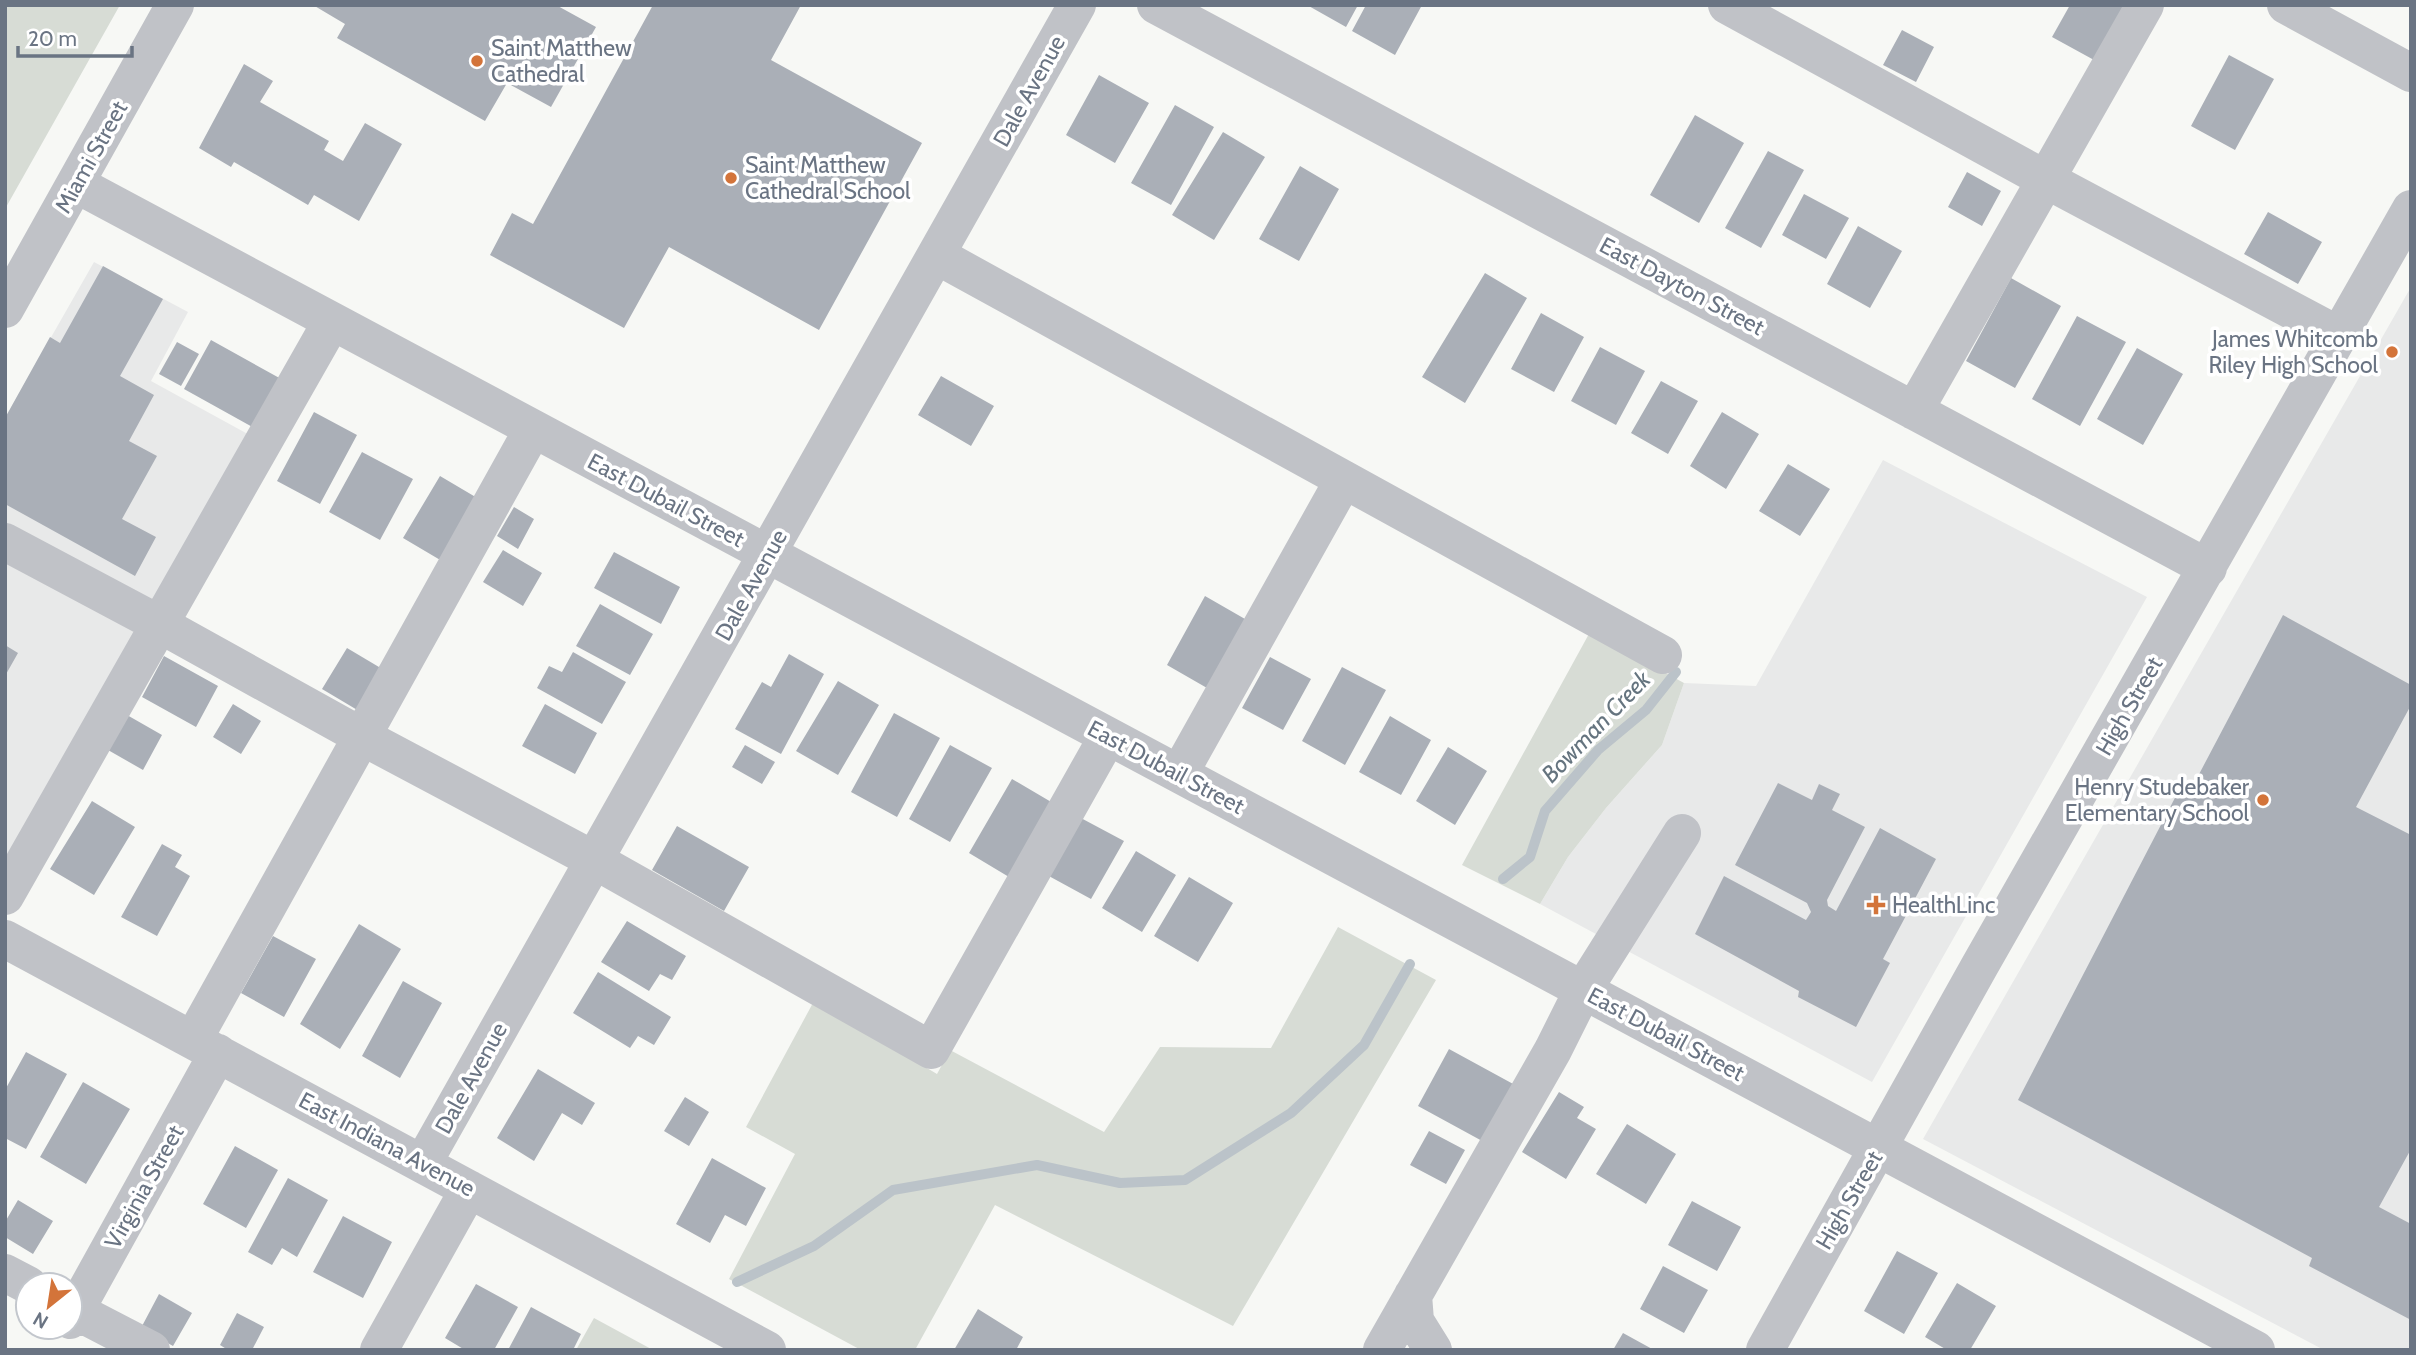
<svg xmlns="http://www.w3.org/2000/svg" width="2416" height="1355" font-family="Cabin,sans-serif">
  <style>
    .built { fill: #e8e9e9 }
    .green { fill: #d7dcd5 }
    .lines { fill: none; stroke-linecap: round; stroke-linejoin: round }
    .stream { stroke: #bbc3c9; stroke-width: 10 }
    .building { fill: #aaafb7 }
    .minor { stroke: #c0c2c7; stroke-width: 38 }
    .poi-dot { fill: #d3743a; stroke: #fff; stroke-width: 2.5 }
    .labels { text-anchor: middle; stroke-width: 7; stroke-linejoin: round; paint-order: stroke }
    .poi-label { font-size: 23px; fill: #6a7483; stroke: #fff; text-anchor: start }
    .street-label { font-size: 23px; fill: #6a7483; stroke: #fff }
    .water-label { font-size: 24px; font-style: italic; fill: #65747f; stroke: #fff }
  </style>
  <rect width="100%" height="100%" fill="#f7f8f5"/>
  <path class="built" d="M94,262L188,312L151,381L255,438L158,612L5,530V418Z
    M2411,287V1350H2324L1923,1139Z
    M1883,460L2147,597L1872,1082L1540,904L1568,857L1606,808L1662,745L1684,683L1756,686Z
    M5,560L142,635L5,882Z"/>
  <path class="green" d="M5,5H120L5,209Z
    M1590,632L1684,683L1662,745L1606,808L1568,857L1540,904L1462,865Z
    M1338,927L1436,980L1233,1326L995,1205L915,1350H861L729,1279L795,1154L746,1127L814,1001L937,1074L950,1050L1104,1132L1160,1047L1271,1048Z
    M594,1318L653,1350H576Z"/>
  <g class="lines">
    <path class="stream" d="M1503,879L1530,857L1545,811L1598,750L1646,710L1676,672
      M737,1282L814,1246L893,1190L1037,1165L1120,1183L1185,1180L1291,1113L1364,1045L1410,964"/>
  </g>
  <path class="building" d="M313,5H556L596,27L551,107L507,83L485,121L337,38L345,24Z
    M653,5H801L771,60L922,143L819,330L669,247L624,328L490,255L512,213L533,224Z
    M1307,5H1358L1346,27Z
    M1366,5H1422L1395,55L1352,31Z
    M2070,5H2124L2094,60L2052,37Z
    M1902,30L1934,47L1916,82L1883,65Z
    M2229,55L2274,79L2235,150L2191,126Z
    M244,64L273,81L260,102L329,141L324,150L343,161L365,123L402,144L359,221L314,195L308,205L234,162L231,167L199,148Z
    M1099,75L1149,103L1115,163L1066,135Z
    M1175,105L1214,127L1171,205L1131,183Z
    M1695,115L1744,143L1699,223L1650,195Z
    M1223,132L1265,157L1214,240L1172,215Z
    M1768,151L1804,170L1761,248L1725,228Z
    M1300,166L1339,189L1299,261L1259,239Z
    M1967,172L2001,191L1982,226L1948,207Z
    M1804,194L1849,218L1826,259L1782,235Z
    M2268,212L2322,242L2298,284L2244,254Z
    M1858,226L1902,251L1870,308L1827,284Z
    M103,266L163,299L120,376L154,395L129,441L157,456L122,519L156,537L135,576L5,504V418L50,337L60,343Z
    M1485,273L1527,298L1465,403L1422,377Z
    M2011,278L2061,306L2015,388L1966,361Z
    M1541,313L1584,337L1554,392L1511,369Z
    M2077,316L2126,342L2080,426L2032,399Z
    M211,340L283,380L256,429L184,389Z
    M177,342L199,354L181,386L159,374Z
    M1600,347L1645,371L1616,425L1571,401Z
    M2137,348L2183,374L2143,445L2097,419Z
    M941,376L994,406L971,446L918,415Z
    M1661,381L1698,401L1668,454L1631,433Z
    M314,412L357,435L320,504L277,481Z
    M1722,412L1759,434L1726,489L1690,466Z
    M362,452L413,479L380,540L329,512Z
    M1788,464L1830,489L1800,536L1759,511Z
    M440,476L484,502L447,564L403,538Z
    M514,507L534,519L518,549L497,536Z
    M503,550L542,573L523,606L483,582Z
    M614,552L680,587L661,624L594,588Z
    M1205,596L1245,619L1207,688L1167,665Z
    M600,604L653,634L630,675L576,646Z
    M2283,615L2411,685V705L2356,807L2411,835V1149L2379,1207L2411,1224V1320L2309,1266L2312,1258L2018,1100L2178,792L2187,797Z
    M5,645L18,653L5,676Z
    M347,648L384,670L359,711L322,689Z
    M573,652L626,682L602,724L537,688L549,666L562,672Z
    M789,654L824,674L781,754L735,729L762,682L771,687Z
    M164,656L218,686L196,727L142,697Z
    M1270,657L1311,679L1283,730L1242,708Z
    M1342,667L1386,690L1345,765L1302,741Z
    M838,681L879,705L838,775L796,751Z
    M233,704L261,721L241,754L213,737Z
    M545,704L597,733L575,774L522,746Z
    M894,713L940,738L897,817L851,792Z
    M127,715L162,735L143,770L108,750Z
    M1390,716L1431,740L1401,795L1359,772Z
    M745,745L775,762L762,784L732,767Z
    M950,745L992,768L950,842L909,819Z
    M1448,747L1487,771L1455,825L1416,801Z
    M1012,779L1058,806L1014,880L969,853Z
    M1778,783L1812,800L1819,784L1840,794L1832,810L1865,827L1827,900L1828,906L1836,911L1880,828L1936,859L1883,959L1890,963L1856,1027L1798,997L1799,991L1695,934L1724,876L1806,920L1811,912L1807,903L1735,865Z
    M92,801L135,827L94,895L50,869Z
    M1079,817L1124,841L1091,899L1047,875Z
    M677,826L749,867L724,911L652,870Z
    M162,844L182,855L175,867L190,876L157,936L121,917Z
    M1136,851L1176,875L1142,932L1102,908Z
    M1189,877L1233,903L1198,962L1154,936Z
    M627,921L686,956L672,980L660,974L649,991L601,962Z
    M359,924L401,949L340,1049L300,1024Z
    M273,936L316,959L284,1017L241,993Z
    M598,972L671,1017L654,1045L638,1036L630,1048L573,1013Z
    M403,981L442,1003L400,1078L362,1056Z
    M1449,1049L1515,1085L1484,1142L1418,1106Z
    M26,1052L67,1074L26,1149L5,1138V1090Z
    M538,1069L595,1103L582,1125L562,1113L534,1161L497,1138Z
    M83,1082L130,1109L86,1184L40,1157Z
    M1559,1092L1584,1107L1577,1118L1596,1129L1566,1179L1522,1152Z
    M685,1097L709,1112L689,1146L664,1131Z
    M1627,1124L1676,1154L1646,1204L1596,1174Z
    M1429,1131L1465,1150L1446,1184L1410,1165Z
    M235,1146L278,1170L246,1228L203,1204Z
    M712,1158L766,1188L746,1226L725,1215L710,1243L676,1224Z
    M288,1178L328,1200L297,1257L282,1248L272,1265L248,1252Z
    M18,1200L53,1221L33,1254L5,1237V1222Z
    M1692,1201L1741,1227L1717,1271L1668,1245Z
    M343,1216L392,1242L363,1298L313,1272Z
    M1897,1251L1938,1273L1904,1334L1864,1311Z
    M1663,1266L1708,1290L1684,1333L1640,1309Z
    M1957,1283L1996,1306L1970,1350H1947L1925,1337Z
    M476,1284L518,1307L494,1350H465L445,1338Z
    M159,1294L192,1313L173,1346L141,1328Z
    M531,1307L581,1334L573,1350H508Z
    M978,1309L1023,1337L1016,1350H954Z
    M237,1313L264,1327L252,1350H228L220,1345Z
    M1623,1333L1654,1350H1613Z"/>
  <g class="lines">
    <path class="minor" d="M1156,5L2208,568
      M1727,5L2045,179L2340,336
      M2286,5L2411,73
      M76,184L2256,1350
      M936,255L1663,655
      M5,309L175,5
      M1914,411L2145,5
      M5,542L161,625L361,736L594,860L931,1050L1108,736
      M1179,774L1343,481
      M5,896L332,321
      M5,939L767,1350
      M193,1040L533,429
      M423,1163L1077,5
      M5,1273L28,1285
      M1413,1295L1415,1321L1433,1350
      M70,1308L151,1350
      M70,1320L218,1053
      M379,1350L469,1189
      M1382,1350L1553,1050L1583,990L1682,833
      M1765,1350L1979,967L2411,209"/>
  </g>
  <g class="poi-dot">
    <circle cx="477" cy="61" r="7"/>
    <circle cx="731" cy="178" r="7"/>
    <circle cx="2392" cy="352" r="7"/>
    <circle cx="2263" cy="800" r="7"/>
    <path d="M1872.5 894.5h7v7h7v7h-7v7h-7v-7h-7v-7h7z"/>
  </g>
  <g class="labels">
    <g class="poi-label">
      <text x="491" y="56">Saint Matthew<tspan x="491" dy="26">Cathedral</tspan></text>
      <text x="745" y="173">Saint Matthew<tspan x="745" dy="26">Cathedral School</tspan></text>
      <text x="2378" y="347" text-anchor="end">James Whitcomb<tspan x="2378" dy="26">Riley High School</tspan></text>
      <text x="2249" y="795" text-anchor="end">Henry Studebaker<tspan x="2249" dy="26">Elementary School</tspan></text>
      <text x="1892" y="913">HealthLinc</text>
    </g>
    <g class="street-label">
      <text transform="translate(1029 91) rotate(-61)" y="8">Dale Avenue</text>
      <text transform="translate(91 157) rotate(-61)" y="8">Miami Street</text>
      <text transform="translate(1682 286) rotate(28)" y="8">East Dayton Street</text>
      <text transform="translate(666 500) rotate(28)" y="8">East Dubail Street</text>
      <text transform="translate(751 585) rotate(-61)" y="8">Dale Avenue</text>
      <text transform="translate(2129 706) rotate(-60)" y="8">High Street</text>
      <text transform="translate(1166 767) rotate(28)" y="8">East Dubail Street</text>
      <text transform="translate(1666 1034) rotate(28)" y="8">East Dubail Street</text>
      <text transform="translate(471 1078) rotate(-61)" y="8">Dale Avenue</text>
      <text transform="translate(387 1144) rotate(28)" y="8">East Indiana Avenue</text>
      <text transform="translate(144 1187) rotate(-61)" y="8">Virginia Street</text>
      <text transform="translate(1849 1200) rotate(-60)" y="8">High Street</text>
    </g>
    <g class="water-label">
      <text transform="translate(1596 727) rotate(-46)" y="8">Bowman Creek</text>
    </g>
  </g>
  <rect width="2416" height="1355" fill="none" stroke="#6a7483" stroke-width="14"/>
  <g transform="translate(49 1306) rotate(210)"><circle r="33" fill="#ffffff" stroke="#c3c7cd" stroke-width="2"/>
  <path d="M0-5L12 26L0 18L-12 26Z" fill="#d3743a"/>
  <text y="-10" font-size="19" font-weight="bold" text-anchor="middle" fill="#6a7483">N</text>
  </g>
  <path d="M18 46v10h114v-10" fill="none" stroke="#6a7483" stroke-width="3.5"/>
  <text x="28" y="46" font-size="21" fill="#6a7483" stroke="#ffffff" stroke-width="5" paint-order="stroke">20 m</text>
</svg>
